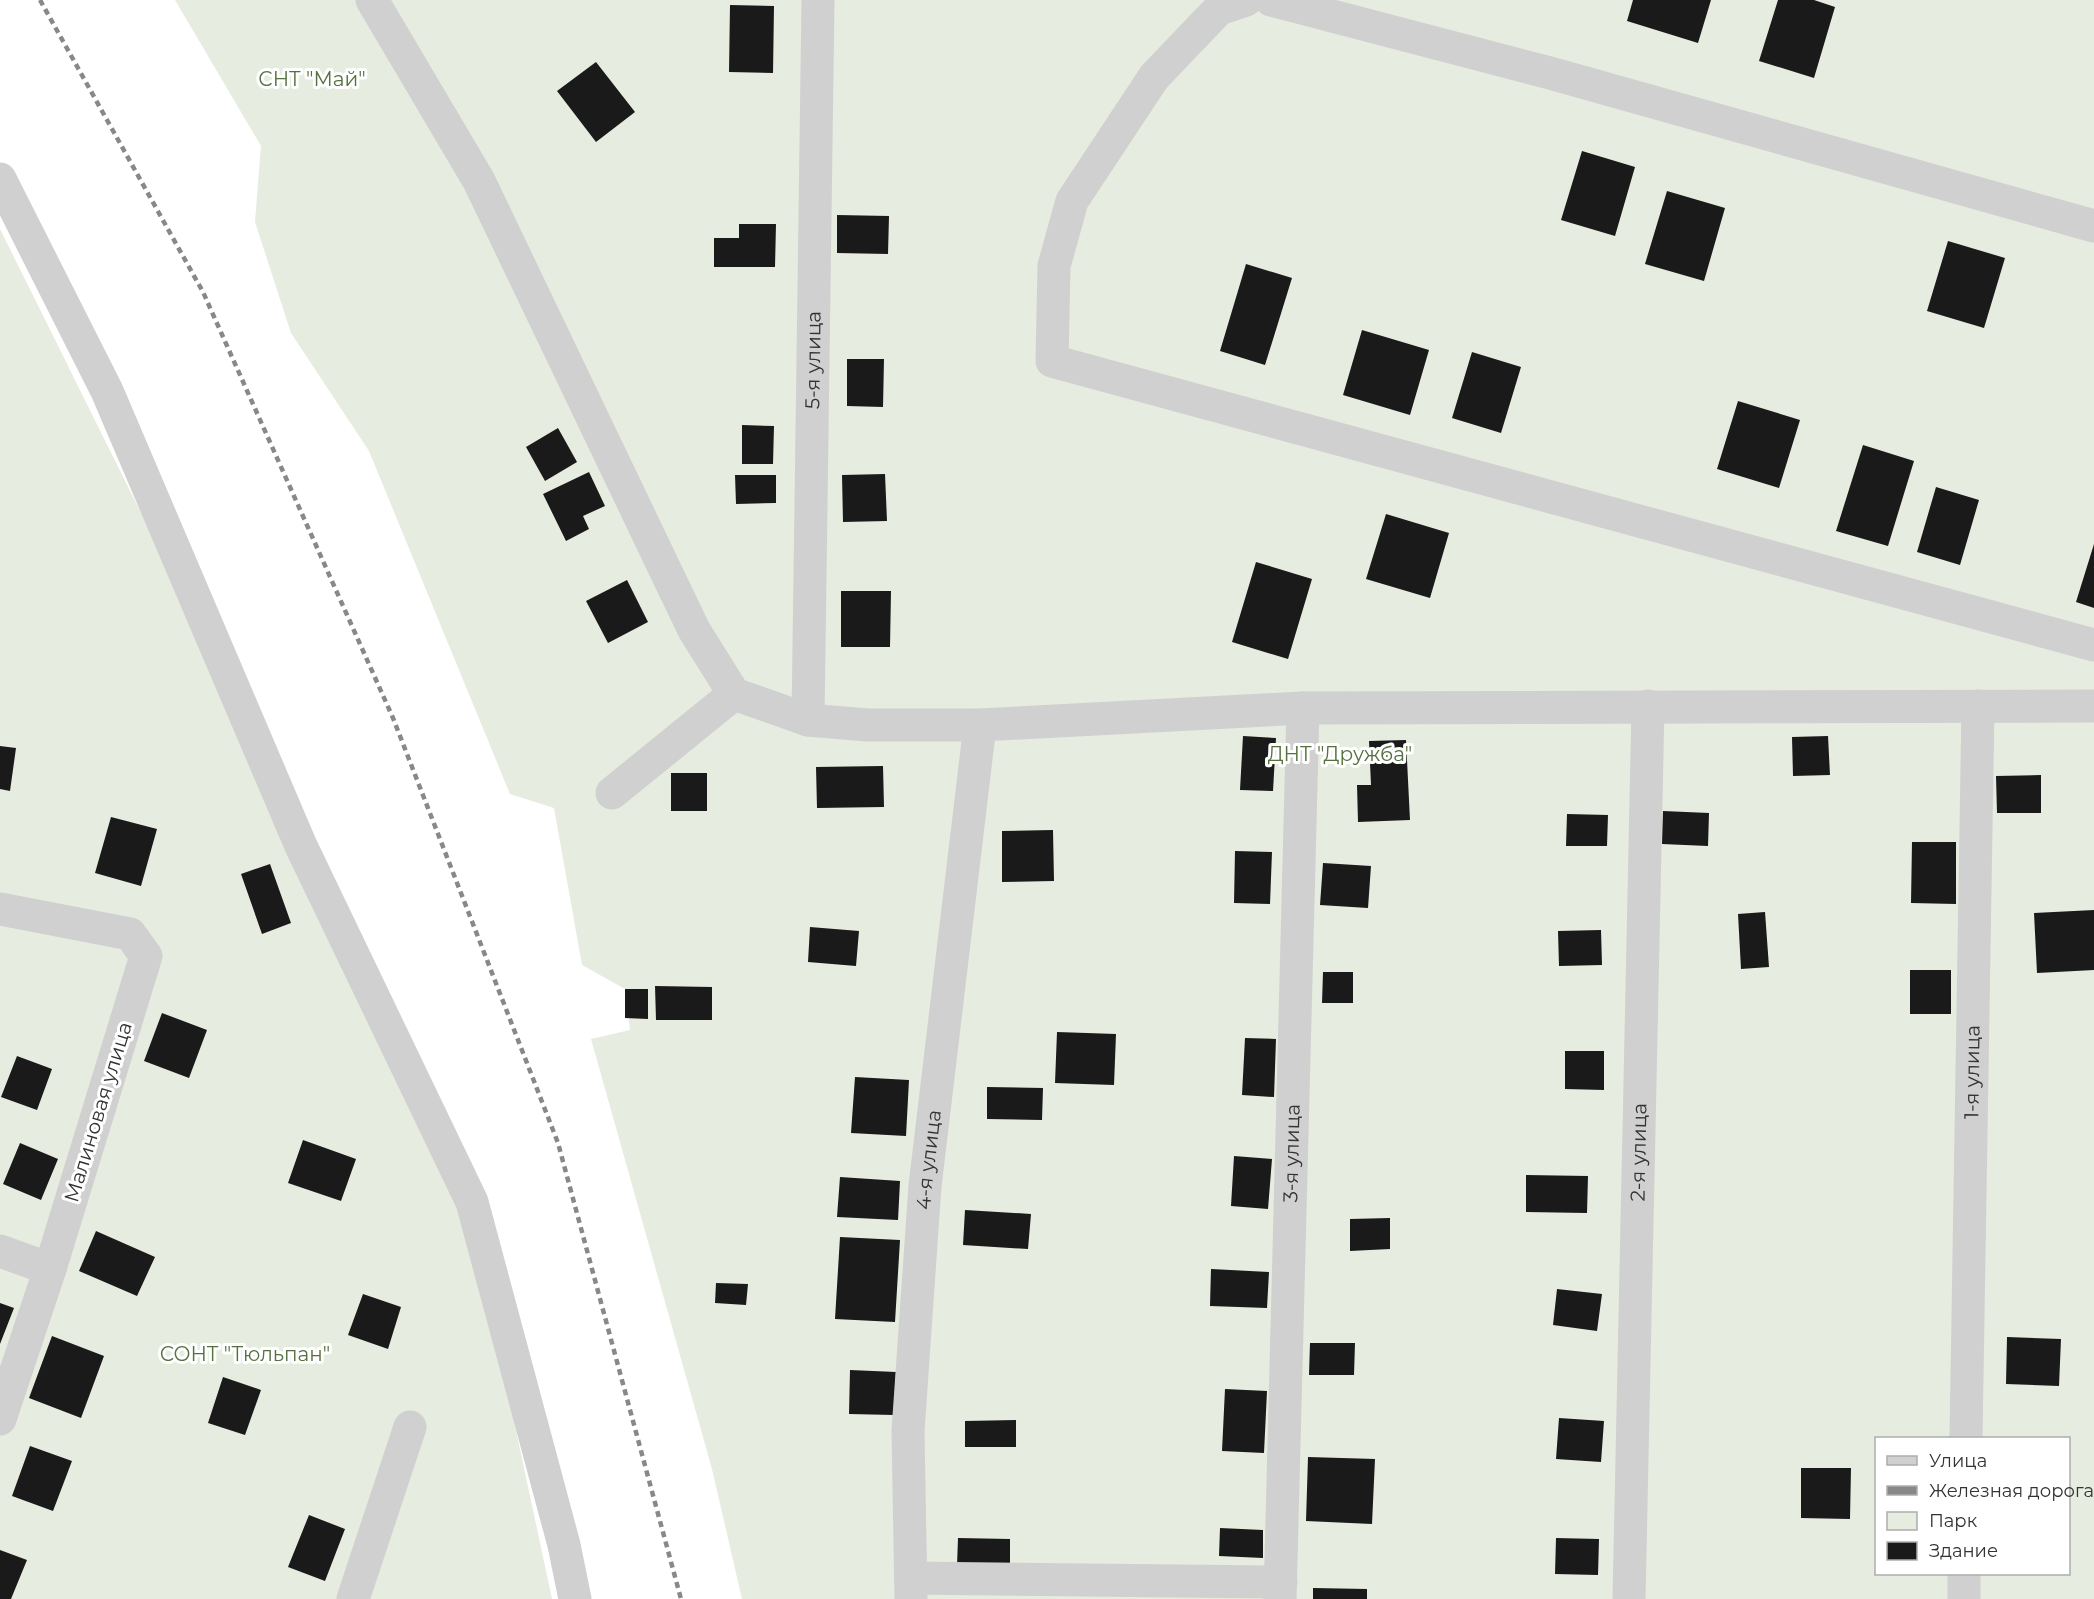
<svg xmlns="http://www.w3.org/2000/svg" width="2094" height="1599" font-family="Montserrat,sans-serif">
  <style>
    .green { fill: #e6ecdf; fill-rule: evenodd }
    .building { fill: #1a1a1a }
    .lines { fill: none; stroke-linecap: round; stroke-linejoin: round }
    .minor { stroke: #d0d0d0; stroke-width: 33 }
    .rail { stroke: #888; stroke-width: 4.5; stroke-dasharray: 6 4.5; stroke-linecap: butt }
    .labels { text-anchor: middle; stroke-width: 6; stroke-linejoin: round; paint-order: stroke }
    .park-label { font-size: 20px; fill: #56703f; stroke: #fff }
    .street-label { font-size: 20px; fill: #333; stroke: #fff }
  </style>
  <rect width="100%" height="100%" fill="#fff"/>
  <path class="green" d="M175,0H2094V1599H742L712,1469L591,1039L630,1030L625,989L582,965L554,808L510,794L369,451L291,333L255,222L261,146ZM1876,1438H2068V1574H1876Z
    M0,229L148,527L460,1212L499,1351L552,1599H0Z"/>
  <path class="building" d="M1633,0H1711L1698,43L1627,21Z
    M1778,0H1814L1835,7L1814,78L1759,61Z
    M730,5L774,6L773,73L729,72Z
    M596,62L635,112L596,142L557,91Z
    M1582,151L1635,167L1615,236L1561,220Z
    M1667,191L1725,208L1704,281L1645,264Z
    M837,215L889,216L888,254L837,253Z
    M739,224H776L775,267H714V238H739Z
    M1948,241L2005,258L1984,328L1927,311Z
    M1246,264L1292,278L1265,365L1220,351Z
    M1362,330L1429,350L1410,415L1343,395Z
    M1472,352L1521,367L1501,433L1452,418Z
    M847,359H884L883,407L847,406Z
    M1738,401L1800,420L1779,488L1717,469Z
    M742,425L774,426L773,464H742Z
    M558,428L577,462L545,481L526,447Z
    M1863,445L1914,461L1888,546L1836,531Z
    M589,472L605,506L583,516L589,529L566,541L543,494Z
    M885,474L887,521L843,522L842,475Z
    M735,475H776V503L736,504Z
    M1936,487L1979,500L1960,565L1917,552Z
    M1386,514L1449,533L1430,598L1366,579Z
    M2094,544V608L2076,602Z
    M1256,562L1312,579L1288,659L1232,642Z
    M627,580L648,622L608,643L586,601Z
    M841,591H891L890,647H841Z
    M1243,736L1276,738L1273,791L1240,790Z
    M1828,736L1830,775L1793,776L1792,737Z
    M1406,740L1410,820L1358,822L1357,785H1371L1369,741Z
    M0,746L16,748L10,791L0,789Z
    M883,766L884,807L817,808L816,767Z
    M671,773H707V811H671Z
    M2041,775V813H1997L1996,776Z
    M1663,811L1709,813L1708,846L1662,844Z
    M1567,814L1608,815L1607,846H1566Z
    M111,817L157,829L141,886L95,873Z
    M1053,830L1054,881L1002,882V831Z
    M1912,842H1956V904L1911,903Z
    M1235,851L1272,852L1270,904L1234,903Z
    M1323,863L1371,866L1368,908L1320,905Z
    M270,864L291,923L262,934L241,874Z
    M2094,910V970L2037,973L2034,913Z
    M1765,912L1769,967L1741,969L1738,914Z
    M810,927L859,931L856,966L808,962Z
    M1601,930L1602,965L1559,966L1558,931Z
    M1910,970H1951V1014H1910Z
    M1323,972H1353V1003H1322Z
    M655,986L712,987V1020H656Z
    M625,989H648V1019L625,1018Z
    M162,1013L207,1030L189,1078L144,1061Z
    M1057,1032L1116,1034L1114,1085L1055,1083Z
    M1245,1038L1276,1039L1274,1097L1242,1095Z
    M1565,1051H1604V1090L1565,1089Z
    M17,1056L52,1069L37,1110L1,1097Z
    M855,1077L909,1080L906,1136L851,1133Z
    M987,1087L1043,1088L1042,1120L987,1119Z
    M303,1140L356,1159L341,1201L288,1183Z
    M20,1143L58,1159L41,1200L3,1184Z
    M1234,1156L1272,1159L1268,1209L1231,1206Z
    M1526,1175L1588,1176L1587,1213L1526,1212Z
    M840,1177L900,1181L898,1220L837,1217Z
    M965,1210L1031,1214L1028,1249L963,1245Z
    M1390,1218V1249L1350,1251V1219Z
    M96,1231L155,1257L137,1296L79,1271Z
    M840,1237L900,1240L895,1322L835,1319Z
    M1211,1269L1269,1272L1267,1308L1210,1306Z
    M716,1283L748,1284L746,1305L715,1303Z
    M1557,1289L1602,1294L1597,1331L1553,1325Z
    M363,1294L401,1307L388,1349L348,1335Z
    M0,1303L14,1308L0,1344Z
    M52,1336L104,1356L81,1418L29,1398Z
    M2007,1337L2061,1339L2059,1386L2006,1384Z
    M1310,1343H1355L1354,1375H1309Z
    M850,1370L896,1372L894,1415L849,1414Z
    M223,1377L261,1390L245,1435L208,1423Z
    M1225,1389L1267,1391L1264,1453L1222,1451Z
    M1559,1418L1604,1421L1601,1462L1556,1459Z
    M1016,1420V1447H965V1421Z
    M30,1446L72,1461L53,1511L12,1496Z
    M1308,1457L1375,1459L1372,1524L1306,1521Z
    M1801,1468H1851L1850,1519L1801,1518Z
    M309,1515L345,1529L325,1581L288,1567Z
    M1220,1528L1263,1530V1558L1219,1556Z
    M958,1538L1010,1539V1567L957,1566Z
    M1556,1538L1599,1539L1598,1575L1555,1574Z
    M0,1550L27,1560L11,1599H0Z
    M1313,1588L1367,1589V1599H1313Z"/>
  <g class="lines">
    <g class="minor">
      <path d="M372,0L479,181L694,630L734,694L808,720L867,725H980L1303,708L2094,706"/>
      <path d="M1246,0L1219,9L1154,77L1072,201L1054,266L1052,361L2094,645"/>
      <path d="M1271,0L1550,73L2094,226"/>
      <path d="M0,179L107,391L301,846L472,1202L564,1545L575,1599"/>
      <path id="s1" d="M808,720L818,0"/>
      <path d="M612,793L734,694"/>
      <path d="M0,909L130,934L146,956L50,1269L0,1419"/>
      <path d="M0,1251L50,1269"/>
      <path id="s2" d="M1966,1438L1978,706"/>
      <path d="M911,1578L1281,1582"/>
      <path d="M353,1599L410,1427"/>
      <path id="s3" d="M911,1599L908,1431L925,1186L980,725"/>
      <path id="s4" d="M1280,1599L1303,708"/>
      <path id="s5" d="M1629,1599L1648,706"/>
      <path d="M1964,1599V1574"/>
    </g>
    <path class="rail" d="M40,0L203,292L393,718L558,1143L681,1599"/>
  </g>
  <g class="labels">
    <g class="park-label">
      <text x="312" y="86">СНТ "Май"</text>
      <text x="1340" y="761">ДНТ "Дружба"</text>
      <text x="245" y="1361">СОНТ "Тюльпан"</text>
    </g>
    <g class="street-label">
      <text dy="7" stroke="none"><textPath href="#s1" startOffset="360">5-я улица</textPath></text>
      <text dy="7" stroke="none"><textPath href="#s2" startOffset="366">1-я улица</textPath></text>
      <text transform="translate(98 1112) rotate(-73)" y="7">Малиновая улица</text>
      <text dy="7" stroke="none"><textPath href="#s5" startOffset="447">2-я улица</textPath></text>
      <text dy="7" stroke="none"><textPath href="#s4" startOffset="446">3-я улица</textPath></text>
      <text dy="7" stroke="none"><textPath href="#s3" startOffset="440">4-я улица</textPath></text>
    </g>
  </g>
  <rect x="1875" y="1437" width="195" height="138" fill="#ffffff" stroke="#adadad" stroke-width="1.5"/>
  <rect x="1887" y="1456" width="30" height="9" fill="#d0d0d0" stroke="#adadad" stroke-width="1.5"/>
  <text x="1929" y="1467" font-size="18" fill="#333333">Улица</text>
  <rect x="1887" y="1486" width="30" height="9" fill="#888888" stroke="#adadad" stroke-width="1.5"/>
  <text x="1929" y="1497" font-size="18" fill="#333333">Железная дорога</text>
  <rect x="1887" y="1512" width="30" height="18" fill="#e6ecdf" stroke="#adadad" stroke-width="1.5"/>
  <text x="1929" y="1527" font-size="18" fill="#333333">Парк</text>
  <rect x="1887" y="1542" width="30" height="18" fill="#1a1a1a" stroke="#adadad" stroke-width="1.5"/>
  <text x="1929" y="1557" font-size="18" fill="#333333">Здание</text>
</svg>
